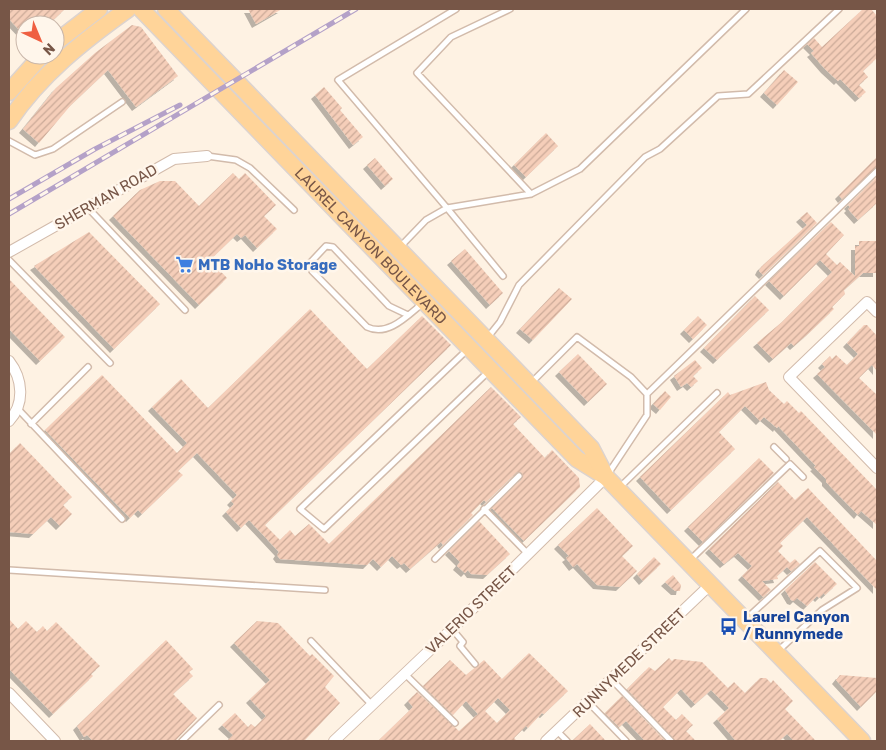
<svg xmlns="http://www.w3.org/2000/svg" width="886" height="750" font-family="Rubik,sans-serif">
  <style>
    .building { fill: url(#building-hatch); fill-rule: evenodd; filter: url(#shadow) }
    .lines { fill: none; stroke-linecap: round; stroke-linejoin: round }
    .service-casing { stroke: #d2bbab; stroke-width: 8 }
    .minor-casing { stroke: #d2bbab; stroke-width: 12 }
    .primary-casing { stroke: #dcd3cf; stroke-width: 19 }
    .service { stroke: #fff; stroke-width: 5 }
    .minor { stroke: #fff; stroke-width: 10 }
    .primary { stroke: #ffd499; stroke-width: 16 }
    .rail-casing { stroke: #b4a1c8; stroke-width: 5 }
    .rail { stroke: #fff6eb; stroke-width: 3; stroke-dasharray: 9; stroke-linecap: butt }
    .labels { text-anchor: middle; stroke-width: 5; stroke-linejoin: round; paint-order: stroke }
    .street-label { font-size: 15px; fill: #775647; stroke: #fff6eb }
    .shop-label { font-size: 15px; font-weight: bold; fill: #366cbe; stroke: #fff6eb; text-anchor: start }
    .transit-label { font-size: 15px; font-weight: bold; fill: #164399; stroke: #fff6eb; text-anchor: start }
  </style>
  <defs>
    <pattern id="building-hatch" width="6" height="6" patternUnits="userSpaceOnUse" patternTransform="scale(1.25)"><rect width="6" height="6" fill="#f5ceb9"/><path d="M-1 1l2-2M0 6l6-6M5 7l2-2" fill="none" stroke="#cbaa98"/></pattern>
    <filter id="shadow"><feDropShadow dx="-4" dy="4" stdDeviation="0" flood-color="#0004"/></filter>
  </defs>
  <rect width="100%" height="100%" fill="#fef2e3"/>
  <path class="building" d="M9,9H65L48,25H25V36L9,19Z
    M248,9H282L256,24Z
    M863,9H871L877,16V58L863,71L868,77L859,85L866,92L859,98L840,79L838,81L825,69L811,53L814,51L807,44L814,38L822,47Z
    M132,25L141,27L178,76L136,107L108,70L71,105L39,143L23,129L56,88L95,53Z
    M784,70L798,82L777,105L764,93Z
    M324,87L342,108L340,110L363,137L353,145L315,95Z
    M546,133L558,146L526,177L514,165Z
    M877,157V167L842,199L839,195Z
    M375,158L393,179L385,186L367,165Z
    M233,173L239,179L245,173L276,205L264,216L277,229L257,248L245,235L241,238L237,234L210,260L227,278L199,305L113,216L140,190L160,181H175L199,206Z
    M877,177V203L858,220L848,209L850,207L848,205Z
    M807,212L817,223L763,275L759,271L761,267L807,225L800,218Z
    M831,222L844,235L826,254L837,265L840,262L855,276V246H859V241H877V273H863L844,290L845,294L832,307L834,309L810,332L794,346L791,343L773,359L757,343L782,322L832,272L820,260L784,296L769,281Z
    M89,232L160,304L114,349L34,266Z
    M465,249L503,293L490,305L451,261Z
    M9,279L65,337L40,361L9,329Z
    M559,288L572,299L533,340L520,329Z
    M755,296L769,310L717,360L704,348Z
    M310,309L367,369L422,316L451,345L265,525L280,540L290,530L295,536L309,524L329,544L491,387L521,417L513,424L545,458L552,450L579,478L580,487L524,541L492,508L522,479V473L517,472L486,502L484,500L471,513L473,515L443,545L441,542L410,569L404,563L401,565L392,556L381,567L373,559L367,565L280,559L277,555L279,552L249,520L241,528L226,512L234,504L231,501L237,495L197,453L178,471L183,475L142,514L138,510L130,518L45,430L102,375L177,453L187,443L152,407L181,379L208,408Z
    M698,316L707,325L693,339L684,330Z
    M864,325H867L877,336V371L872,365L859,378L877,395V435L817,374L825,367L822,364L830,356L832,359L836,355L847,365L858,354L847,343Z
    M578,354L607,384L588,402L559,372Z
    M695,360L702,368L693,376L698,381L691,387L687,383L681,387L674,376Z
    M766,382L769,390L784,404L787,401L799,413L801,411L877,490V525L861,511L858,515L826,482V479L814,467L816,466L778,426L777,428L764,417L760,421L745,406L719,432L735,449L671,510L640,477L728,392L730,395Z
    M665,391L671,397L660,410L653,404Z
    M20,443L72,497L63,505L72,514L60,526L51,517L33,534L9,532V454Z
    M759,458L774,473L703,542L688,527Z
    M778,482L795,500L808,488L877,561V590L807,517L780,543L783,546L778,551L790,563L795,559L800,564L791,571L787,567L777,576L778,579L762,581L771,590L763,597L742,576L752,566L738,553L724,564L709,549Z
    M597,508L633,546L622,556L637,571L620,587L597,585L577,564L573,567L566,558L569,556L558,545Z
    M479,521L510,554L487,575L471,574L468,570L465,573L457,566L460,562L449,551Z
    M654,557L661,564L643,581L637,574Z
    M815,562L837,584L825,595L824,593L819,598L817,596L807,606L797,598L794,601L791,600L785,590Z
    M673,575L681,585L680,591H675L665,582Z
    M9,619L18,629L26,621L37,632L43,626L47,631L56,622L100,666L91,674L93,676L53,714L9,669Z
    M257,621L278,623L310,656L312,654L334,676L325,687L340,703L304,741H227L233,735L222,725L235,713L248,727L251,724L255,727L266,716L250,699L270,680L234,643Z
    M166,640L193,669L189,672L193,676L173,694L197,718L175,741H93L87,735L84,737L77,726Z
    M529,653L568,691L544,714L542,713L528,728L526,726L514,738L517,741H378L413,707L408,701L417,692L459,731L478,714L466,701L453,715L423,686L450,660L466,675L484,660L502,679ZM498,698L510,710L497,723L485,711Z
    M669,658L672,661L674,659L702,662L728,688L734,682L745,693L760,678H766L771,683L773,680L793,701L785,709L816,741H794L787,734L779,741H736L717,719L729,708L711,690L695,704L681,689L663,707L676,720L682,714L693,725L686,731L696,741H675L627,689L649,667L655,671Z
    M840,675L877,678V691L861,707L836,680Z
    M622,696L665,741H645L626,721L619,727L605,713Z
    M590,724L606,741H572Z"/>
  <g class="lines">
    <defs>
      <path id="service" d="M510,9L451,37L417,73L531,194
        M9,141L35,155L53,149L122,102
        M207,156L236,160L250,168L294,210
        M88,208L185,310
        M400,247L426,220L447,208L338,80L456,9
        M9,260L110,363
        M503,276L447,208L531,194L580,169L746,9
        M408,315L389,306L333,247L326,246L310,263L312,271L367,327C388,337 407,316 423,303
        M488,337L500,322L519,285L645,157L660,149L718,96L748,94L839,9
        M468,349L300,509L324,529L489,371
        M532,382L577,337L631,377L647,394
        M17,408L122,519
        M31,424L88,367
        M774,447L786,459
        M608,474L647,415V394L877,171
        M620,487L717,393
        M484,509L528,554
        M435,559L519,476
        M689,561L790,464L803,477
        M9,570L325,590
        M747,618L820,551L857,588L822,610L777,652
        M452,629L463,642L460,646L475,664
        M311,641L372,705
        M405,674L455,723
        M611,679L671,741
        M588,702L626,741
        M557,731L567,741
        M182,741L219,705"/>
      <path id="minor" d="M9,252L174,159L207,156
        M877,312L867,302L789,377L877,468
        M9,361C23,379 25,404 9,421
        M9,693L55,741
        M334,741L452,629L606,477
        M546,741L711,584"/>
      <g id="primary">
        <path id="s1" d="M141,9L577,459L606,477L862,741"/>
        <path d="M166,9L591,448L606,477"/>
        <path d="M55,43L99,9"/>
        <path d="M9,92L42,55"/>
        <path d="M9,121C40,75 83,41 128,9"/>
      </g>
    </defs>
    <use href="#service" class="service-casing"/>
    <use href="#minor" class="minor-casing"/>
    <use href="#primary" class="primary-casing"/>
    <use href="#service" class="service"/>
    <use href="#minor" class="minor"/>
    <use href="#primary" class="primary"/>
    <defs>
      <path id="rail" d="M9,199L95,149L180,105
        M9,214L356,9"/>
    </defs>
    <use href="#rail" class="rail-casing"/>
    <use href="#rail" class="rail"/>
  </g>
  <defs>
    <symbol id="supermarket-bare" viewBox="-9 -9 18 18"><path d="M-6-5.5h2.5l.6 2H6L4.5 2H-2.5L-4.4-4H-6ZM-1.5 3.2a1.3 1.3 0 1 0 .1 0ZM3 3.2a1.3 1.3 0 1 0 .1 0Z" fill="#3f7fe0" stroke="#fff6eb" stroke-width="2.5" paint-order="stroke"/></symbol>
    <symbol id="bus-bare" viewBox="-9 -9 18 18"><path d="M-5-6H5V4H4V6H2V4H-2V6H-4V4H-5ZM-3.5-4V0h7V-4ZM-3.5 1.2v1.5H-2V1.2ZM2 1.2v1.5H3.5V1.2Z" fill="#1a4fb4" stroke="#fff6eb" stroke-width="2.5" paint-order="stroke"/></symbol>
  </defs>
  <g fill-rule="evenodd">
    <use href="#supermarket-bare" x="172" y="252" width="25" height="25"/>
    <use href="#bus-bare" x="716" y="614" width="25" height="25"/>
  </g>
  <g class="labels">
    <g class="street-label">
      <text transform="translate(106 197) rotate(-30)" y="5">SHERMAN ROAD</text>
      <text dy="5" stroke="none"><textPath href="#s1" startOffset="330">LAUREL CANYON BOULEVARD</textPath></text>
      <text transform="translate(471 610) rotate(-44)" y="5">VALERIO STREET</text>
      <text transform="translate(629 663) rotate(-44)" y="5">RUNNYMEDE STREET</text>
    </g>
    <g class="shop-label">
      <text x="198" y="270">MTB NoHo Storage</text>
    </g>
    <g class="transit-label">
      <text x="743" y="622">Laurel Canyon<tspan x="743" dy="17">/ Runnymede</tspan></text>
    </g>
  </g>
  <rect width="886" height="750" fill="none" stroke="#775647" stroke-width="20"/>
  <g transform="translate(40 40) rotate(136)"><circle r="24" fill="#fff6eb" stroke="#c9b6a9"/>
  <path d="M0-4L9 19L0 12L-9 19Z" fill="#ef5f41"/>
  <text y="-8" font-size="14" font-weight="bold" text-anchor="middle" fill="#775647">N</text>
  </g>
</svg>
